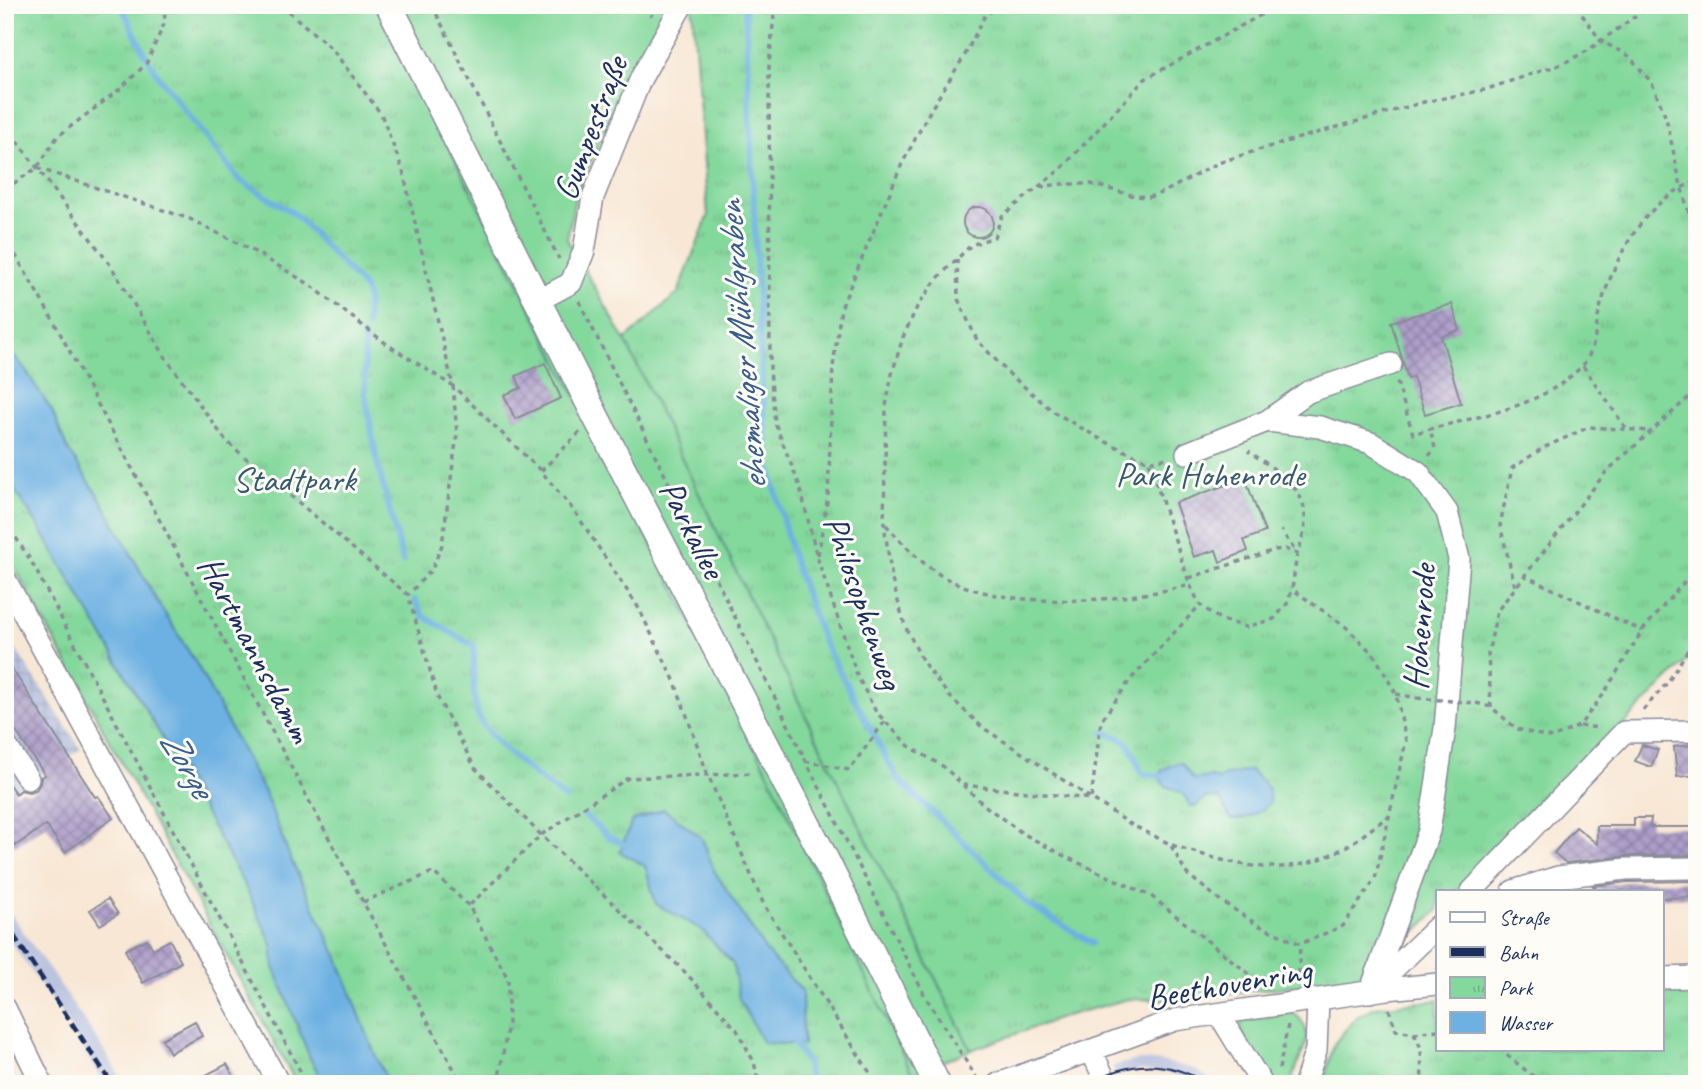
<svg xmlns="http://www.w3.org/2000/svg" width="1702" height="1089" font-family="Caveat,sans-serif">
  <style>
    .industrial { fill: url(#industrial-grid) }
    .railway { fill: #bbc3de }
    .green { fill: #83d89b; stroke: #4f847c; stroke-width: 2 }
    .park { fill: url(#park-tufts); stroke: #4f847c; stroke-width: 2 }
    .water { fill: #6db1e2; stroke: #4470a0; stroke-width: 2 }
    .lines { fill: none; stroke-linecap: round; stroke-linejoin: round }
    .stream { stroke: #6db1e2; stroke-width: 6 }
    .building { fill: url(#building-cross-hatch) }
    .minor-casing { stroke: #8a8b99; stroke-width: 24 }
    .major-casing { stroke: #8a8b99; stroke-width: 29 }
    .path { stroke: #8a8b99; stroke-width: 3.5; stroke-dasharray: 5 5; stroke-linecap: butt }
    .minor { stroke: #fff; stroke-width: 21 }
    .major { stroke: #fff; stroke-width: 26 }
    .tram { stroke: #1b2f5e; stroke-width: 2 }
    .rail { stroke: #1b2f5e; stroke-width: 5; stroke-dasharray: 10 5; stroke-linecap: butt }
    .path-bridge { stroke: #8a8b99; stroke-width: 3.5; stroke-dasharray: 5 5; stroke-linecap: butt }
    .labels { text-anchor: middle; stroke-width: 6; stroke-linejoin: round; paint-order: stroke }
    .street-label { font-size: 35px; fill: #1b2f5e; stroke: #fdfcf7 }
    .park-label { font-size: 35px; fill: #35596d; stroke: #fdfcf7 }
    .water-label { font-size: 37px; font-style: italic; fill: #385c8c; stroke: #fdfcf7 }
  </style>
  <defs>
    <pattern id="industrial-grid" width="8" height="8" patternUnits="userSpaceOnUse" patternTransform="scale(1.75)"><rect width="8" height="8" fill="#bbc3de"/><path d="M0 4h8M4 0v8" fill="none" stroke="#a0a8c1"/></pattern>
    <pattern id="park-tufts" width="24" height="20" patternUnits="userSpaceOnUse" patternTransform="scale(1.75)"><rect width="24" height="20" fill="#83d89b"/><path d="M3 7l-1-3M5 7V3M7 7l1-3M15 17l-1-3M17 17v-4M19 17l1-3" fill="none" stroke="#71ba88"/></pattern>
    <pattern id="building-cross-hatch" width="8" height="8" patternUnits="userSpaceOnUse" patternTransform="scale(1.75)"><rect width="8" height="8" fill="#ad9ec9"/><path d="M0 0l8 8M0 8l8-8" fill="none" stroke="#8c81a6"/></pattern>
  </defs>
  <rect width="100%" height="100%" fill="#fdfcf7"/>
  <filter id="ink" filterUnits="userSpaceOnUse"><feTurbulence type="fractalNoise" baseFrequency=".0143" numOctaves="2"/><feDisplacementMap in="SourceGraphic" scale="14" xChannelSelector="R" yChannelSelector="G"/><feConvolveMatrix kernelMatrix="1 2 1 2 8 2 1 2 1" color-interpolation-filters="sRGB"/></filter>
  <filter id="wash" filterUnits="userSpaceOnUse"><feTurbulence type="fractalNoise" baseFrequency=".00686" numOctaves="4" result="noise"/><feDisplacementMap in="SourceGraphic" scale="28" xChannelSelector="R" yChannelSelector="G"/><feGaussianBlur stdDeviation="1.57" result="paint"/><feColorMatrix in="noise" values="0 0 0 0 0 0 0 0 0 0 0 0 0 0 0 0 0 1.4 0 .05"/><feComposite in="paint" operator="in"/></filter>
  <g filter="url(#wash)">
    <rect width="100%" height="100%" fill="#f8e7d4"/>
    <path class="industrial" d="M5,633L81,749L5,797Z"/>
    <path class="railway" d="M5,905L92,1032L125,1084H105L64,1018L5,934Z
      M1138,1060L1165,1062L1194,1069L1218,1084H1196L1166,1073L1140,1070L1115,1075L1113,1066Z"/>
    <path class="green" d="M376,5H671L628,75L575,199L567,239L625,340L811,727L971,1050L912,1074L768,773Z
      M1293,1013C1303,1019 1307,1029 1307,1040L1290,1084H1275L1242,1034L1240,1026L1245,1020Z"/>
    <path class="park" d="M5,5H376L768,773L917,1084H297L5,550Z
      M692,5H1697V651L1456,891H1438V910L1406,941L1375,949L1361,977L1179,1000L1128,999L1069,1015L971,1050L811,727L625,340L678,293L708,216Z
      M1697,992V1084H1323L1334,1044L1355,1018L1375,1007L1438,1000V1049H1662V993Z"/>
    <path class="water" d="M5,346L22,365L52,411L67,448L103,503L157,601L196,663L266,796L291,860L337,956L374,1052L389,1084H324L310,1058L274,967L272,944L246,888L185,777L39,527L5,476Z
      M1176,763H1182L1193,779L1211,777L1218,780L1223,776L1251,770L1268,788L1270,803C1258,814 1247,820 1231,819L1220,799L1206,797L1195,807L1189,805L1184,794C1174,788 1163,789 1159,776L1162,770Z
      M664,809L702,838L715,872L768,954L802,991L803,1045L763,1043L739,999L733,964L702,930L656,904L645,866L620,852L632,821Z"/>
    <g class="lines">
      <path class="stream" d="M121,5L146,56
        M745,5L761,366L768,461L793,559L823,641L897,778L1028,904L1092,943
        M149,61L160,78L238,179L295,214L364,288L367,296V326
        M364,336L365,394L378,466L403,562
        M415,600L423,616L474,646C474,668 472,691 477,712C483,738 544,782 566,799
        M1104,733C1133,738 1131,750 1142,774L1159,776
        M585,816L609,837L629,847
        M792,1040L807,1063L810,1084"/>
    </g>
    <g id="blocks">
      <path class="building" d="M963 222a15 15 0 1 1 30 0a15 15 0 1 1-30 0Z
        M1452,304L1460,330L1441,336L1461,403L1425,414L1413,377L1408,379L1391,322Z
        M545,363L561,398L515,419L504,395L521,388L516,376Z
        M1245,478L1265,532L1244,540L1248,551L1220,562L1216,550L1194,557L1175,503Z
        M5,658L95,797L98,796L113,818L65,852L46,825L15,846L5,831V779L16,794L21,790L29,792L36,790L40,784L41,777L45,775L5,715Z
        M1642,745L1658,750L1651,767L1635,761Z
        M1691,745L1692,751H1697V775L1677,777L1674,747Z
        M1634,818H1651L1650,827H1697V855L1626,856L1566,863L1554,853L1576,827L1597,844V826H1634Z
        M1697,881V897L1662,898V891H1599L1593,886L1627,882Z
        M108,899L118,914L100,925L90,910Z
        M147,939L153,949L170,940L181,962L143,983L125,950Z
        M195,1021L202,1036L170,1053L162,1039Z
        M227,1064L235,1079L226,1084H189Z"/>
    </g>
  </g>
  <g filter="url(#ink)">
    <use href="#blocks" fill-opacity="0" stroke="#8a8b99" stroke-width="2"/>
    <g class="lines">
      <defs>
        <path id="minor" d="M537,301L571,283L584,251L593,197L641,78L682,5
          M1267,421L1308,392L1391,364
          M1187,453L1267,421L1320,427L1371,443L1418,472L1447,512L1459,559L1445,728L1429,831L1370,992
          M5,579L279,1084
          M5,744L28,779
          M1472,891L1624,732L1697,731
          M1513,891L1558,877L1626,869L1697,868
          M1662,978L1697,977
          M1374,988L1438,926
          M5,1008L42,1084
          M1219,1014L1262,1084
          M1091,1050L1107,1084
          M998,1084L1175,1020L1387,989L1438,984
          M1305,1084L1316,1050L1318,1000"/>
        <path id="major" d="M389,5L596,417L818,845L937,1084"/>
      </defs>
      <use href="#minor" class="minor-casing"/>
      <use href="#major" class="major-casing"/>
      <path class="path" d="M281,5L332,49L381,114L403,171L453,386L457,434L442,545L432,569L408,595
        M432,5L559,259
        M647,5L652,16
        M775,5L769,66L770,370L775,423L800,487L817,557L857,675L876,712L909,746L944,767L984,805L1022,833L1066,857L1151,896L1263,985
        M1279,5L1145,79L1061,169L1002,216L994,237L971,245L937,279L918,305L903,337L892,374L886,406L884,523L892,580L905,626L923,662L949,696L982,727L1132,825L1170,844L1187,874L1221,901L1258,925L1300,944L1343,926L1375,879L1406,741L1396,694L1375,656L1346,627L1292,589
        M1579,5L1583,16L1601,41L1629,56L1652,83L1666,118L1681,186L1697,240
        M5,125L111,266L166,358L227,442L408,595L438,698L475,768L541,835L686,973L737,1030L754,1062L759,1084
        M37,168L190,219L253,251L309,284L388,345L453,386L541,471L575,512L638,607L675,682L707,773L764,905L877,1084
        M1040,187L1061,184H1091L1135,196L1149,197L1164,192L1218,163L1258,150L1424,102L1484,90L1562,64L1587,51L1651,5
        M5,189L37,168L57,137L120,89L146,64L165,22L164,5
        M5,237L53,320L363,902L462,1084
        M957,259L958,299L977,340L1008,373L1054,412L1104,441L1149,462L1167,458
        M579,301L806,761L925,996L979,1082
        M1583,366L1627,430
        M1397,382L1413,434C1470,416 1535,412 1580,368C1596,353 1595,328 1600,308C1615,257 1644,200 1697,181
        M1429,456L1435,448L1430,429
        M1149,462L1190,585L1200,605L1221,620L1246,627L1274,619L1287,604L1292,589L1297,554L1281,530
        M541,471L580,432
        M5,521L31,561L307,1084
        M886,525C907,548 930,574 961,585C1024,610 1125,601 1190,585
        M818,555L828,496L833,367L841,308L901,166L931,109L965,55L984,17L999,5
        M1523,575L1642,631
        M1189,578L1275,550L1285,549L1297,554C1320,497 1291,480 1248,451
        M1515,586L1500,525L1512,468L1543,448L1589,427L1651,431
        M1396,694L1417,698
        M1476,703L1491,707L1517,729L1552,738L1579,726L1603,695L1642,631L1697,567
        M1491,707L1488,654L1497,611L1606,472L1697,390
        M1643,710L1668,682L1697,635
        M1580,726L1600,728
        M805,761L849,770L885,721
        M963,785L1091,799L1101,721L1130,680L1200,605
        M1172,845C1231,864 1281,881 1340,850C1357,841 1373,827 1389,816
        M363,902L433,872L469,906
        M1298,984L1300,944
        M1389,1009L1396,1030L1414,1033L1438,1030
        M1414,1033L1421,1048L1422,1084
        M1499,1049L1543,1084
        M1279,1069L1288,1025
        M6,1084L17,1078
        M498,1084L508,1023V979L469,906L541,835L628,778L754,773"/>
      <use href="#minor" class="minor"/>
      <use href="#major" class="major"/>
      <path class="tram" d="M1089,1084C1127,1060 1168,1059 1207,1084"/>
      <path class="rail" d="M5,923L112,1084"/>
      <path class="path-bridge" d="M1417,698L1476,703"/>
    </g>
  </g>
  <g class="labels">
    <g class="street-label">
      <text transform="translate(590 128) rotate(-69)" y="12">Gumpestraße</text>
      <text transform="translate(693 529) rotate(63)" y="12">Parkallee</text>
      <text transform="translate(864 602) rotate(71)" y="12">Philosophenweg</text>
      <text transform="translate(1419 627) rotate(-86)" y="12">Hohenrode</text>
      <text transform="translate(256 649) rotate(62)" y="12">Hartmannsdamm</text>
      <text transform="translate(1229 983) rotate(-10)" y="12">Beethovenring</text>
    </g>
    <g class="park-label">
      <text x="1210" y="486">Park Hohenrode</text>
      <text x="294" y="491">Stadtpark</text>
    </g>
    <g class="water-label">
      <text transform="translate(741 346) rotate(-95)" y="13">ehemaliger Mühlgraben</text>
      <text transform="translate(188 763) rotate(60)" y="13">Zorge</text>
    </g>
  </g>
  <rect width="1702" height="1089" fill="none" stroke="#fdfcf7" stroke-width="28"/>
  <rect x="1436" y="890" width="228" height="161" fill="#fdfcf7" stroke="#a3aaba" stroke-width="2"/>
  <rect x="1450" y="912" width="35" height="10" fill="#ffffff" stroke="#a3aaba" stroke-width="2"/>
  <text x="1499" y="925" font-size="21" fill="#1b2f5e">Straße</text>
  <rect x="1450" y="947" width="35" height="10" fill="#1b2f5e" stroke="#a3aaba" stroke-width="2"/>
  <text x="1499" y="960" font-size="21" fill="#1b2f5e">Bahn</text>
  <rect x="1450" y="977" width="35" height="21" fill="url(#park-tufts)" stroke="#a3aaba" stroke-width="2"/>
  <text x="1499" y="995" font-size="21" fill="#1b2f5e">Park</text>
  <rect x="1450" y="1012" width="35" height="21" fill="#6db1e2" stroke="#a3aaba" stroke-width="2"/>
  <text x="1499" y="1030" font-size="21" fill="#1b2f5e">Wasser</text>
</svg>
